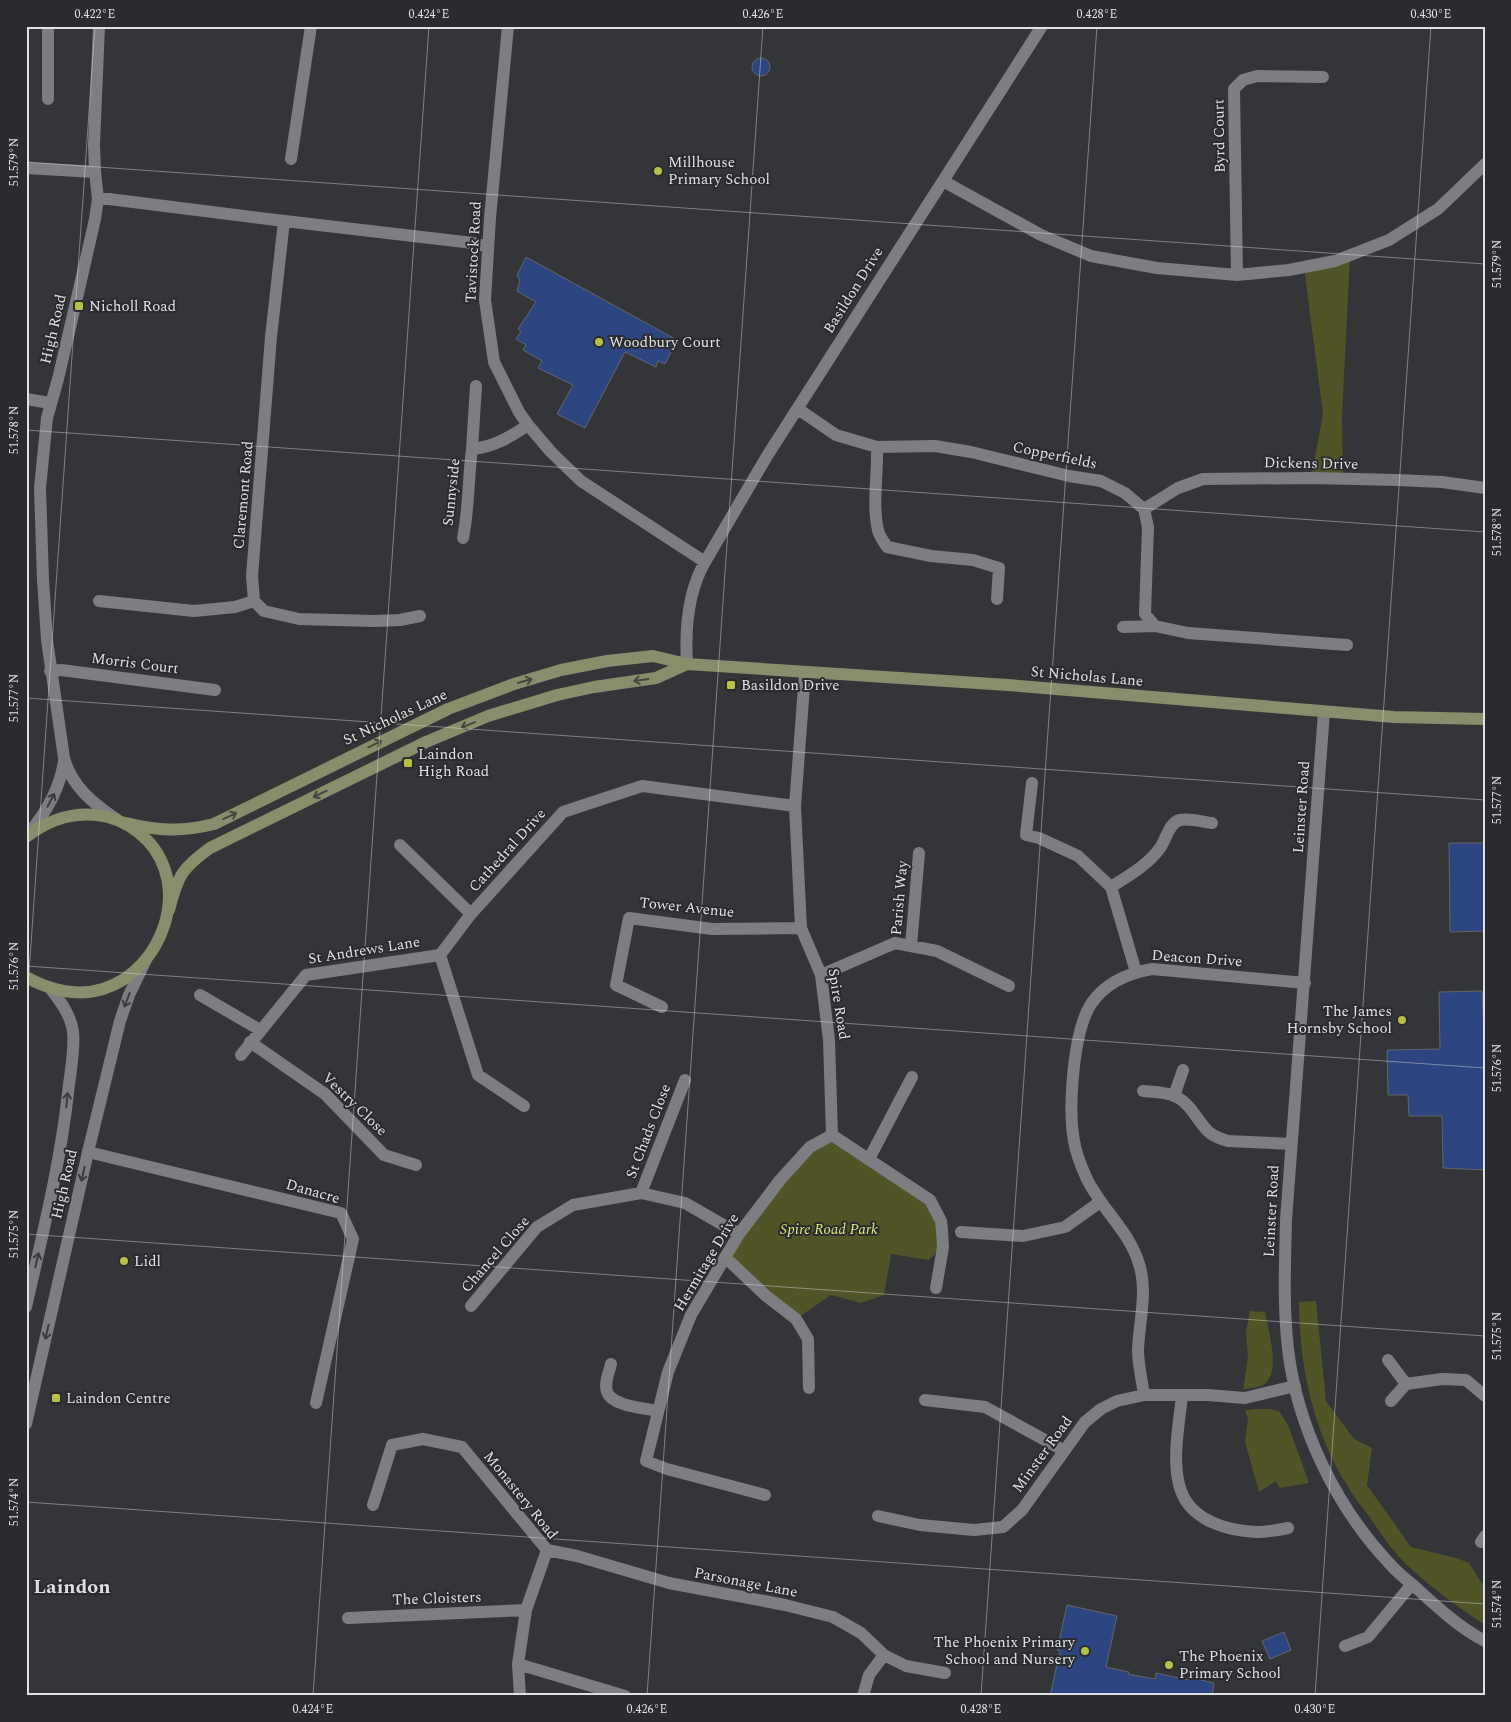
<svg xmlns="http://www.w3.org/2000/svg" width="1511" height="1722" font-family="Spectral,serif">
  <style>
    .green { fill: #505426 }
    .building { fill: #2d4580; stroke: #646668 }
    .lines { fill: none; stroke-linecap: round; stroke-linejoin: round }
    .minor { stroke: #7d7e81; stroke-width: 12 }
    .tertiary { stroke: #7d7e81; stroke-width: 12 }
    .secondary { stroke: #898d6b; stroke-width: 12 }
    .oneway { stroke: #464840 }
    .oneway2 { stroke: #3b3c3f }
    .ticks { fill: none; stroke: #e0e1e3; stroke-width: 1; stroke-opacity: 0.45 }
    .poi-dot { fill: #b7c148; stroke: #2a2b2e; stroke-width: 2 }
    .labels { text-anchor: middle; stroke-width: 4; stroke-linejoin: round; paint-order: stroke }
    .street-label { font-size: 15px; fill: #e0e1e3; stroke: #2a2b2e }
    .poi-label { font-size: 15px; fill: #e0e1e3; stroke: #2a2b2e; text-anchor: start }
    .park-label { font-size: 15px; font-style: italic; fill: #dfea7d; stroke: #2a2b2e }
    .district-label { font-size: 20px; font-weight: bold; fill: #dedfe2; stroke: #2a2b2e }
    .neatline { fill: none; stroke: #e0e1e3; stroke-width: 2 }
    .ticks-label { font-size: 12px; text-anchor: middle; fill: #e0e1e3 }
  </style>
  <rect width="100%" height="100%" fill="#343538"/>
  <path class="green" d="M1350,255L1342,416L1343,479L1311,478L1323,414L1304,267Z
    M832,1135L930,1200L943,1245L929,1260L891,1254L884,1295L861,1303L831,1295L796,1319L725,1257L810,1147Z
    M1316,1301L1326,1401L1354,1439L1372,1448L1367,1485L1411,1547L1456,1558L1469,1563L1485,1588V1625C1458,1607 1433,1589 1409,1567C1393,1552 1381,1534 1369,1516C1361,1506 1353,1496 1347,1485C1313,1432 1299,1364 1299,1302Z
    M1250,1311L1265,1312C1268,1329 1282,1374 1263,1385C1258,1388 1249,1388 1243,1390L1248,1356L1246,1332Z
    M1253,1409H1269L1279,1411L1288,1425L1309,1483L1280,1488L1276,1481L1259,1492L1245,1442L1248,1418L1245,1411Z"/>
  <path class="building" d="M752 67a9 9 0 1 1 18 0a9 9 0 1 1-18 0Z
    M526,257L677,340L665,364L658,361L656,367L625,352L585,428L557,414L573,385L538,368L542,361L523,350L526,345L516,339L521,331L518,329L536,302L517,291L520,280L517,275Z
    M1449,843H1485V931L1450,932Z
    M1482,991L1485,1051V1170L1443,1168L1442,1116H1409L1408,1095H1388L1387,1050L1440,1049L1439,992Z
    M1067,1605L1117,1616L1106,1667L1129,1672L1128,1674L1155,1679L1156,1673L1188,1680V1677L1214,1683L1212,1696H1050L1060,1651L1057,1650Z
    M1284,1632L1291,1650L1270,1659L1262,1641Z"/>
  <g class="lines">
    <path class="minor" d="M508,26L490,218L485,300L494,362L519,412L528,425L551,452L581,481L705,562
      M48,99V26
      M291,159L311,26
      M26,168L95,172
      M943,181L1041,235L1091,256L1157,268L1237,275L1289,270L1335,261L1389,240L1438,209L1485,164
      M98,199H109L276,220L473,243L488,247
      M284,221L271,337L252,576L254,601L264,611L299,619L374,621L400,620L420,616
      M1237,275L1234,89L1243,80L1257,76L1323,77
      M476,386L472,449C494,447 510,437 528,425
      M26,399L50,403
      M798,409L836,435L877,447L935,446L971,452L1069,476L1101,481L1125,493L1144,509L1148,527L1145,614L1155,626L1188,633L1347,645
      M877,447C878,473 872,505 878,530C879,536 884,542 887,547L931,556L973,560L999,568L997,599
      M1144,509L1178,488L1203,479L1311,478L1397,480L1442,482L1485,488
      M463,538C469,509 468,479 472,449
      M99,601L194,611L235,607L254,601
      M1123,627L1155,626
      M687,664C685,630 688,591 705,562L767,456L1042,26
      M50,671L61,670L215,690
      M805,673L795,806L801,928L821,975L829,1040L832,1135L930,1200L941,1221L942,1230L943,1247L936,1288
      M1324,712L1286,1220C1285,1263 1283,1306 1288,1349C1297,1426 1335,1505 1388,1562C1395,1570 1404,1578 1413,1585C1435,1605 1458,1627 1485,1641
      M1032,783L1026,835L1039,838L1078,856L1111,887L1136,972
      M400,845L471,914
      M1111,887C1128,876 1148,865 1160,848C1166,840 1169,822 1180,820C1190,818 1203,822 1212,823
      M911,946L919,853
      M821,975L895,943L937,951L1009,986
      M200,995L260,1030
      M662,1007L616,985L629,918L712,929L801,928
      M250,1042L325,1094L384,1155L416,1165
      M241,1055L306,975L440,955
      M1143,1091C1154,1092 1165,1092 1175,1096C1193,1105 1197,1122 1210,1133C1215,1137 1221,1139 1228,1141L1291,1144
      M1174,1096L1183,1070
      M524,1106L478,1075L440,955L471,914L563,812L642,786L795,806
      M88,1152L341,1213L353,1239L316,1403
      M869,1159L912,1077
      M641,1193L685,1080
      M961,1232L1023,1236L1065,1227L1100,1202
      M725,1257L765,1295L796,1319L808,1339L809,1388
      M471,1306L537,1227L573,1205L641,1193L685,1203L739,1234
      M1388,1360L1406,1384
      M611,1364C609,1372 604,1383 607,1392C612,1406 644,1408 657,1411
      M1144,1395C1142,1380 1138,1365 1138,1350C1139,1322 1148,1291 1139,1264C1129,1230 1100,1208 1086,1177C1081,1166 1076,1153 1074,1141C1068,1108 1073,1032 1091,1004C1105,983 1129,973 1152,969L1305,983
      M1182,1396C1179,1424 1171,1464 1181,1491C1192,1521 1228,1531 1257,1532C1267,1532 1278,1530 1288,1528
      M925,1400L985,1407L1063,1450
      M1391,1401L1406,1384L1442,1379L1466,1380L1485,1396
      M765,1495L667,1469L646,1461L668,1372L691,1315L739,1234L780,1180L810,1147L832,1135
      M373,1505L392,1445L423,1439L462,1447L547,1550L526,1610L518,1664L520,1696
      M878,1516L920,1525L974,1530L1003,1527L1022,1510L1085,1422L1101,1409L1117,1401L1144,1395H1208L1245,1398L1295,1386
      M1481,1542L1485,1536
      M547,1550L577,1556L669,1583L785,1605L833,1617L861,1633L884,1655L869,1675L863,1696
      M348,1618L526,1610
      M1345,1646L1368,1637L1412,1584
      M884,1655L906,1666L945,1673
      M518,1664L625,1696"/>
    <path class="tertiary" d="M99,26L94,144L95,172L98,199L95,219L80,285L58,379L47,418L40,488L43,580L47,640L64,758C72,787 93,803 116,819
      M28,834C46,813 60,788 64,761
      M26,1307C42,1236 60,1166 68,1093C70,1073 75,1052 73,1032C71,1015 60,1001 50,988
      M26,1424L88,1152L120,1021L129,995L146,960"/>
    <path class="secondary" d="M126,823C158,831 182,832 214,824L448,709L514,684L561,670L607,661L653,656L687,664L1008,685L1394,717L1485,719
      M26,837C51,818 77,810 108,817C123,821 136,829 147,840C192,887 163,970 103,989C77,997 49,990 26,977
      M169,910C178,876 181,869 210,848L426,742L488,716L557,695L594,687L656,678L687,664"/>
  </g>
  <defs><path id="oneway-shaft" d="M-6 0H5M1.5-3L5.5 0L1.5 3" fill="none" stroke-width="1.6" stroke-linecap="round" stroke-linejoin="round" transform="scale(1.25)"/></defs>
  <g class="oneway">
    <use href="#oneway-shaft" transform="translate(641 680) rotate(172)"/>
    <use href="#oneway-shaft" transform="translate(525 681) rotate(-16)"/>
    <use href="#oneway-shaft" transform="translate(468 725) rotate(157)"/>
    <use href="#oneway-shaft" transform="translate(375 744) rotate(-26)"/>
    <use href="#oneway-shaft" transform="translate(320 794) rotate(154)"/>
    <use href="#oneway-shaft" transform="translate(230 816) rotate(-25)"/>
  </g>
  <g class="oneway2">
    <use href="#oneway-shaft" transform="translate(51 800) rotate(-62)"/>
    <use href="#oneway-shaft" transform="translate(127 1000) rotate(111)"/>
    <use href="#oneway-shaft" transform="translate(67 1100) rotate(-84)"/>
    <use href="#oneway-shaft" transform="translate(83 1174) rotate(103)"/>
    <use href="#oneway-shaft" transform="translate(37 1260) rotate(-77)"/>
    <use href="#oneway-shaft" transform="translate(47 1332) rotate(103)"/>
  </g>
  <path class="ticks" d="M26,162L1485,264M26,430L1485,532M26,698L1485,800M26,966L1485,1068M26,1016L95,26M26,1234L1485,1336M26,1502L1485,1604M313,1696L429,26M647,1696L763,26M981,1696L1097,26M1315,1696L1431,26"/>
  <g class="poi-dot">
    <circle cx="658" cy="171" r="5"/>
    <rect x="74" y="301" width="10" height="10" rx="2.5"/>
    <circle cx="599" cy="342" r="5"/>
    <rect x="726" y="680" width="10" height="10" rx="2.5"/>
    <rect x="403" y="758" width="10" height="10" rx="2.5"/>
    <circle cx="1402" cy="1020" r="5"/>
    <circle cx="124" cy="1261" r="5"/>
    <rect x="51" y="1393" width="10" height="10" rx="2.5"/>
    <circle cx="1085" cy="1651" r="5"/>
    <circle cx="1169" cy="1665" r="5"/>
  </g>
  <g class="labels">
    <g class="street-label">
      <text transform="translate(1219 136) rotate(-91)" y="5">Byrd Court</text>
      <text transform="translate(473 252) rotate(-87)" y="5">Tavistock Road</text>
      <text transform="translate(853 290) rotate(-58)" y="5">Basildon Drive</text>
      <text transform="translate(53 329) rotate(-77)" y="5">High Road</text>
      <text transform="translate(1055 455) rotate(12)" y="5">Copperfields</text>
      <text transform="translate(1311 463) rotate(1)" y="5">Dickens Drive</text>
      <text transform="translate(451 492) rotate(-84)" y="5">Sunnyside</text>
      <text transform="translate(243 495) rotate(-85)" y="5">Claremont Road</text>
      <text transform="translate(135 663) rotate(7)" y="5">Morris Court</text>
      <text transform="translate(1087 676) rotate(5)" y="5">St Nicholas Lane</text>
      <text transform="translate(395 717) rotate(-25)" y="5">St Nicholas Lane</text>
      <text transform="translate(1301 807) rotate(-86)" y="5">Leinster Road</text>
      <text transform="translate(507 850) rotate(-48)" y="5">Cathedral Drive</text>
      <text transform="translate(899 898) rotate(-85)" y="5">Parish Way</text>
      <text transform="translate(687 907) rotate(6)" y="5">Tower Avenue</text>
      <text transform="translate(364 950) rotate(-9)" y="5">St Andrews Lane</text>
      <text transform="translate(1197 958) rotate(4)" y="5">Deacon Drive</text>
      <text transform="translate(839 1004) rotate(81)" y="5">Spire Road</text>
      <text transform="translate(355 1104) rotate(44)" y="5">Vestry Close</text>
      <text transform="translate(648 1131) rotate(-69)" y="5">St Chads Close</text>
      <text transform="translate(64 1184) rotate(-77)" y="5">High Road</text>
      <text transform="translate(313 1191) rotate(16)" y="5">Danacre</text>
      <text transform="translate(1271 1211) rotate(-87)" y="5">Leinster Road</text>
      <text transform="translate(495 1254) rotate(-49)" y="5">Chancel Close</text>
      <text transform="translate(706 1262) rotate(-59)" y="5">Hermitage Drive</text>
      <text transform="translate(1042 1454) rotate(-54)" y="5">Minster Road</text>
      <text transform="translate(521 1495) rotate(51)" y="5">Monastery Road</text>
      <text transform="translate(746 1582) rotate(11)" y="5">Parsonage Lane</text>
      <text transform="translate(437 1598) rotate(-2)" y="5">The Cloisters</text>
    </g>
    <g class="poi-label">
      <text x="668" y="167">Millhouse<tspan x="668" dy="17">Primary School</tspan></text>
      <text x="89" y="311">Nicholl Road</text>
      <text x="609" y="347">Woodbury Court</text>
      <text x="741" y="690">Basildon Drive</text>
      <text x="418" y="759">Laindon<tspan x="418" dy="17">High Road</tspan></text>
      <text x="1392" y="1016" text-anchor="end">The James<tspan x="1392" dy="17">Hornsby School</tspan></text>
      <text x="134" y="1266">Lidl</text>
      <text x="66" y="1403">Laindon Centre</text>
      <text x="1075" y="1647" text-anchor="end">The Phoenix Primary<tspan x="1075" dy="17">School and Nursery</tspan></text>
      <text x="1179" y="1661">The Phoenix<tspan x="1179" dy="17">Primary School</tspan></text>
    </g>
    <g class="park-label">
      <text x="829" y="1234">Spire Road Park</text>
    </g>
    <g class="district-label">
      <text x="72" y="1593">Laindon</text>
    </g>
  </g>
  <rect width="1511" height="1722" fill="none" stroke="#2a2b2e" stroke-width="55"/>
  <rect x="28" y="28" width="1456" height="1666" class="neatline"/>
  <g class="ticks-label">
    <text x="95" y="18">0.422°E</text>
    <text x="429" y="18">0.424°E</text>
    <text x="763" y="18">0.426°E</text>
    <text x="1097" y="18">0.428°E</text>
    <text x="1431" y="18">0.430°E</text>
    <text transform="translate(14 162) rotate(-90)" y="4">51.579°N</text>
    <text transform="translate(1497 264) rotate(-90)" y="4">51.579°N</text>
    <text transform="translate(14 430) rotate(-90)" y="4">51.578°N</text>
    <text transform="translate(1497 532) rotate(-90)" y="4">51.578°N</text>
    <text transform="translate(14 698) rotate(-90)" y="4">51.577°N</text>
    <text transform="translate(1497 800) rotate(-90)" y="4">51.577°N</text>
    <text transform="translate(14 966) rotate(-90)" y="4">51.576°N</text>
    <text transform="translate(1497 1068) rotate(-90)" y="4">51.576°N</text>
    <text transform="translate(14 1234) rotate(-90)" y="4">51.575°N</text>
    <text transform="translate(1497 1336) rotate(-90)" y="4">51.575°N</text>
    <text transform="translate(14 1502) rotate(-90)" y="4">51.574°N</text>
    <text transform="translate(1497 1604) rotate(-90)" y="4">51.574°N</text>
    <text x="313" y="1713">0.424°E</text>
    <text x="647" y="1713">0.426°E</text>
    <text x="981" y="1713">0.428°E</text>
    <text x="1315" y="1713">0.430°E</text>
  </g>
</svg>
